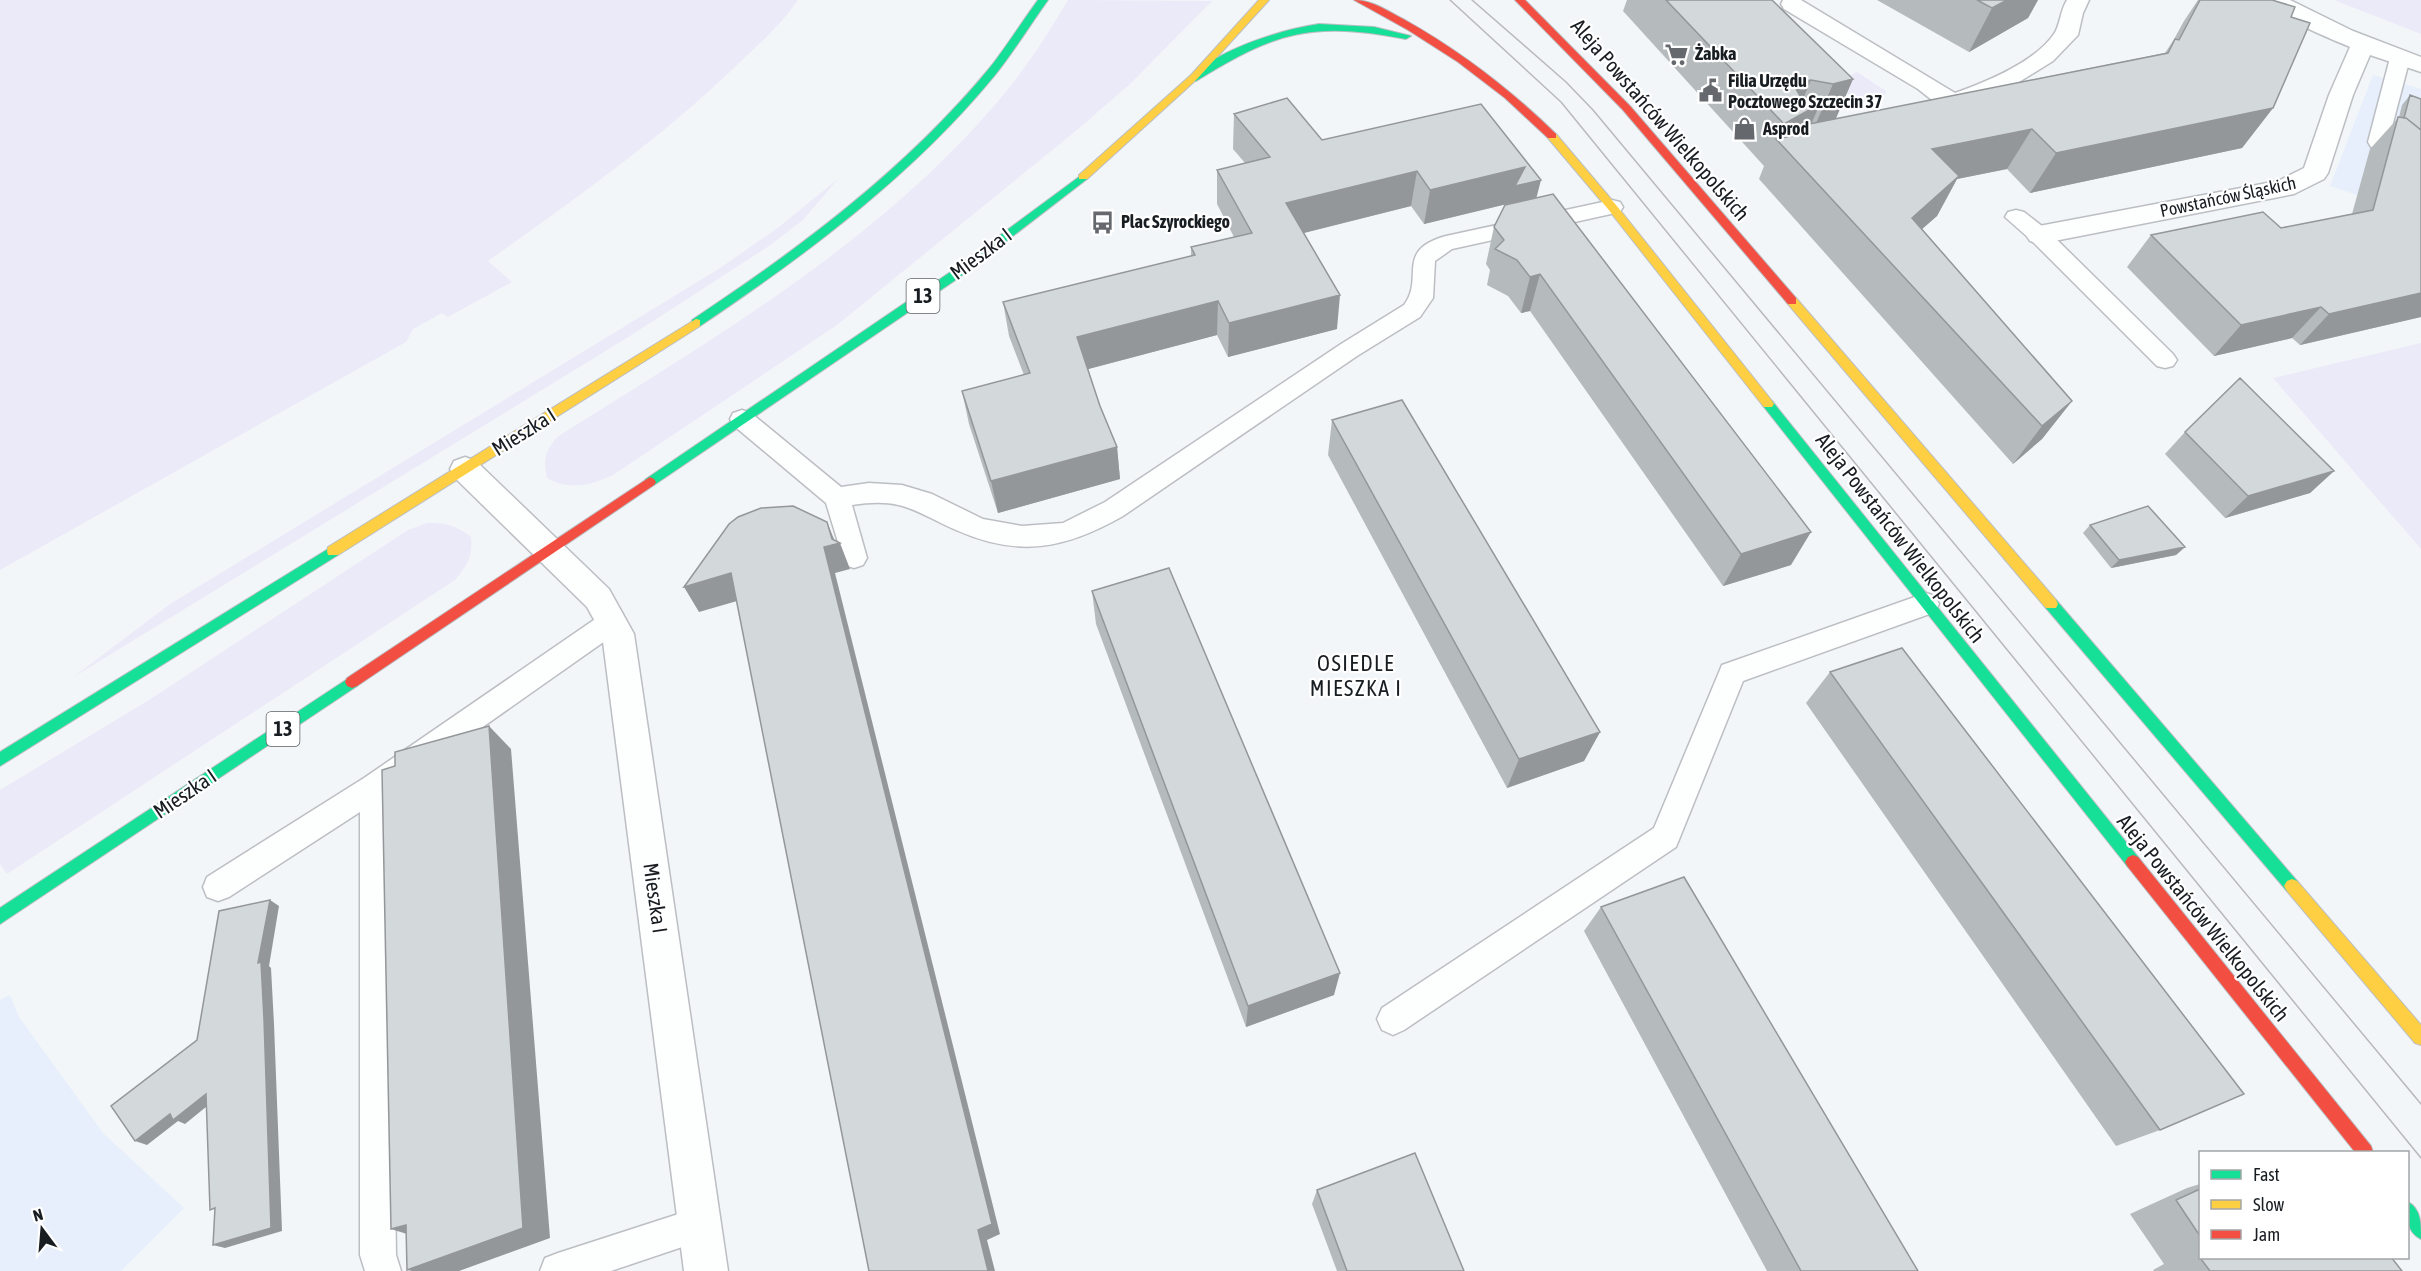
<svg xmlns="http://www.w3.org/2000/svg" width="2421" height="1271" font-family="'Asap Condensed',sans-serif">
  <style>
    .built { fill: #e6effb }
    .green { fill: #eaeaf8 }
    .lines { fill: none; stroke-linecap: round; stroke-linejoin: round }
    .lane-casing { stroke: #bbbec3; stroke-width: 3 }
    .street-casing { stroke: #bbbec3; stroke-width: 3 }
    .fast-casing { stroke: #bbbec3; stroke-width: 2 }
    .slow-casing { stroke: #bbbec3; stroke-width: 2 }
    .jam-casing { stroke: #bbbec3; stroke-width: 2 }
    .lane { fill: #fdfefe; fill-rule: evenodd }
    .street { fill: #fdfefe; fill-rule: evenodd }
    .fast { fill: #16e098; fill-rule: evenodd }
    .slow { fill: #ffcf43; fill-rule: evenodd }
    .jam { fill: #f24e42; fill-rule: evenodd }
    .tram { stroke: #b8b9ba; stroke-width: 1.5 }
    .wall { fill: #b5babc }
    .shaded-wall { fill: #949799 }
    .building { fill: #d3d8db; stroke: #949799; stroke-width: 1.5 }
    .labels { text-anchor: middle; stroke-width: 4.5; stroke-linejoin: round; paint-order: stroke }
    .far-poi-label { font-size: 18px; font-weight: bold; fill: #181d22; stroke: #fff; text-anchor: start }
    .far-street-label { font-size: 18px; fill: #181d22; stroke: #fff }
    .shield { fill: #fff; stroke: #5d6164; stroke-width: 1.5 }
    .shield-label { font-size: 20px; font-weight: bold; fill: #181d22 }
    .street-label { font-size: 21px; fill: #181d22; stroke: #fff }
    .neighbourhood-label { font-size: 22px; letter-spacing: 1.5px; fill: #181d22; stroke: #fff }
  </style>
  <rect width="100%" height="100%" fill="#f3f6f9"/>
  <path class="built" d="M2373,75L2421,89V214L2411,213L2330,186Z
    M10,995L19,1017L103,1133L184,1208L121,1271H0V1000Z"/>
  <path class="green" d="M0,0H798C781,25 758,45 736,66C660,139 574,200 488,261L512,282L448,317L442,313L413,329L406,342L0,570Z
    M1068,0L1212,1L1130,84L1077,130L837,325L613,475C590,485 570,491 547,478C543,460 545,451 557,437C716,337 883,240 1004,94C1028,65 1049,32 1068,0Z
    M2334,0H2421V34Z
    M1857,72L1886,91L1884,96L1858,105L1837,82Z
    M838,179L803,220L769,246L630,336L72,678L170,604L717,270L775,230Z
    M2421,343V549L2273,378Z
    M427,523C445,523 456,525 471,537C473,556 467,566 455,580L7,874L0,864V790L149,700L408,530Z"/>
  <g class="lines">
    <defs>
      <path id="lane" d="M2400,52L2407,54L2410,58L2388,142L2385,147L2378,148L2371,147L2368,142L2390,58L2393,54Z
        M1612,200L1620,202L1623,207L1620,212L1452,249L1435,261L1433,298L1420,317L1357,356L1123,516C1065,549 1019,558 956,530C913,511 903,497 852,505L867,558L863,565L854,568L845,565L826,503L733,425L730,419L733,413L742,410L751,413L841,487L869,483L902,485L932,494L983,519L1022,526L1063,523L1105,502L1341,344L1404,305C1425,278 1394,250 1446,236Z
        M2016,210L2024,212L2047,230L2173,354L2177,360L2173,366L2165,368L2157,366L2031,240L2005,217L2008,212Z
        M1926,593L1935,596L1939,604L1935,612L1743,681L1676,847L1404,1030L1393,1035L1382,1030L1377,1019L1382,1008L1654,828L1722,665Z
        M613,610L622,613L626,621L622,629L389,793L396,1255L401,1271H365L360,1255V812L229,897L218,901L207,897L203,887L207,877L364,778L604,613Z
        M700,1207L712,1212L717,1224L712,1236L700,1241L611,1271H540L545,1258L558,1253Z"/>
      <path id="street" d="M1783,0H1801L1955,93C1986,82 2035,62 2054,34C2060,26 2060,11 2067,0H2089L2083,13L2078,35L2053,61L2006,90L1953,110L1942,108L1918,89L1784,9L1781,4Z
        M2262,0H2290L2353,31L2421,57V72L2370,55L2353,95L2328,173L2324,179L2294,194L2039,244L2030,241L2026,235L2030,229L2039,226L2278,181L2304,168L2329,95L2350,47C2331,39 2272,15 2262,0Z
        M465,457L476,461L609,589L634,634L728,1271H684L602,634L587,607L454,477L450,469L454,461Z"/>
      <path id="fast" d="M1038,0H1048C1030,25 1014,51 995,75C913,175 807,254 700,326H692V320C799,249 905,170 988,70C1006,48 1021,23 1038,0Z
        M1319,24L1374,27L1411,36L1406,39C1313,21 1276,31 1196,81L1188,79C1217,50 1279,30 1319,24Z
        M1083,174L1088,177L1087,179L957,279L654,485H646L644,482L646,479L949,273Z
        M1768,400L1772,401L2138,857L2141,862L2138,867L2133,869L2128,867L1764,407L1762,404L1764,401Z
        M333,546L339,551L338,555L0,766V752Z
        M2051,599L2056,600L2297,881L2300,886L2297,891L2292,893L2287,891L2046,608L2044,604L2046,600Z
        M352,676L357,678L359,682L357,686L0,924V908Z
        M2408,1202C2421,1209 2421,1224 2421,1239C2406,1232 2407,1216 2408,1202Z"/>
      <path id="slow" d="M1259,0H1269L1197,79L1087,179H1079V175L1191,75Z
        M1552,133L1556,134L1616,205L1772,401L1774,404L1772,407H1764L1608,209L1548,138L1547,136Z
        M1792,297L1796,298L2056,600L2058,604L2056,608H2046L1788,304L1786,301Z
        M696,319L700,320V326L338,555H328L327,551L328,547Z
        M2292,879L2297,881L2421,1025V1045L2415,1043L2287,891L2284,886L2287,881Z"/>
      <path id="jam" d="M1354,0C1373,0 1389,12 1405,20C1460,51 1510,89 1556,134V138H1548L1505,98L1458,62L1408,30Z
        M1515,0H1525L1630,106L1796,298V304H1788L1623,110Z
        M650,477L654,479L656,482L654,485L357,686L352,688L347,686L345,682L347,678Z
        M2133,855L2138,857L2371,1146L2373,1152H2355L2128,867L2125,862L2128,857Z"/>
    </defs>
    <use href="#lane" class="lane-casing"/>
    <use href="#street" class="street-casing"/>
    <use href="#fast" class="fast-casing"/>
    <use href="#slow" class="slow-casing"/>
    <use href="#jam" class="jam-casing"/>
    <use href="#lane" class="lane"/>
    <use href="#street" class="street"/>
    <use href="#fast" class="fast"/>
    <use href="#slow" class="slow"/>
    <use href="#jam" class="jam"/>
    <path class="tram" d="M1450,0L1561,102L2421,1158
      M1472,0L1566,82L1593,110L2421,1104"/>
  </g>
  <path class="wall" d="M1627,0H1772L1853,79L1835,119L2165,53L2173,41L2184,21L2198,0H2272L2291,17L2273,108L2242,148L2030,193L2007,169L1957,179L1937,216L1922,229L2072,401L2042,439L2013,464L1759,179L1764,166L1623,11Z
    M1877,0H2038L2028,18L1969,52Z
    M2410,95L2421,317L2300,345L2292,338L2214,356L2127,267L2151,235L2281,228L2352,214L2370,149L2399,117L2402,105Z
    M1234,114L1322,140L1536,198L1791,565L1723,586L1530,311L1521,313L1508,296L1487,285L1490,270L1486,264L1494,227L1511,203L1424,224L1411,206L1303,233L1337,329L1228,357L1217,335L1088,369L1100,406L1117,447L1120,479L998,513L969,424L962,391L1024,375L1009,336L1003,302L1191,256V247L1234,237L1217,204V170L1245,163L1233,149Z
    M1332,420L1600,732L1584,761L1507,788L1328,455Z
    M2185,432L2334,471L2310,493L2225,518L2165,454Z
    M2090,525L2185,547L2176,555L2111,568L2083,533Z
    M1092,591L1334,995L1246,1027L1096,624Z
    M1830,672L2160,1130L2116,1146L1806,703Z
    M1601,907L1918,1271H1767L1584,931Z
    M2200,1184V1257H2391L2402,1271H2154L2153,1270L2164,1264L2130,1214L2187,1188Z
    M1317,1190L1464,1271H1337L1312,1204Z"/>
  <path class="shaded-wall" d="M2007,0H2038L2028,18L1969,52L1992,8Z
    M1853,79L1834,123L1814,128L1833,84Z
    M1811,80L1795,118L1820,104L1801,147L1784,129L1778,142L1777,140L1796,89L1801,82Z
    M2273,108L2242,148L2030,193L2056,153Z
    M2032,129L2007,169L1957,179L1937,216L1890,257L1932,149Z
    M1525,167L1541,180L1532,215L1507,220L1511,203L1424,224L1430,190Z
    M1417,171L1411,206L1284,238L1286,203Z
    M1540,274L1530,311L1521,313L1530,277Z
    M2421,293V317L2300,345L2329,314Z
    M1340,295L1337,329L1228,357L1229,323Z
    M1218,301L1217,335L1081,371L1077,337Z
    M2321,307L2292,338L2214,356L2241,325Z
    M2072,401L2042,439L2013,464L2042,426Z
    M1117,447L1120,479L998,513L991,481Z
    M2334,471L2310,493L2225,518L2248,496Z
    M827,522L836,544L840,543L850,569L835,573L1000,1234L987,1240L995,1271H988L978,1230L824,547Z
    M1811,532L1791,565L1723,586L1741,554Z
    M2185,547L2176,555L2111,568L2119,560Z
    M731,573L744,599L699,612L684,587Z
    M489,726L511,749L550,1238L459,1271H412L407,1270Z
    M1600,732L1584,761L1507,788L1519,759Z
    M270,900L279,906L269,966L271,968L274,1024L282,1231L225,1248L213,1245L258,963Z
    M1340,973L1334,995L1246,1027L1248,1006Z
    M206,1094L217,1098L185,1124L178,1121L147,1145L135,1141L170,1114Z
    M406,1225L423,1239L391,1229Z"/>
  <path class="building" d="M1666,0H1772L1853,79L1833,84L1811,80L1801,82L1796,89L1800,96L1820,104L1784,124Z
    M1977,0H2007L1992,8Z
    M2200,0H2272L2295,7L2291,17L2310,23L2273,108L2056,153L2032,129L1932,149L1959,176L1912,218L2072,401L2042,426L1776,139L1791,136L1784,129L2168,53L2175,39L2179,40Z
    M2410,95L2421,99V130L2406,118H2404Z
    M1287,98L1322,140L1481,104L1541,180L1515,186L1525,167L1430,190L1417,171L1286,203L1340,295L1229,323L1218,301L1077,337L1100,406L1117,447L991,481L962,391L1030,373L1003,302L1195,255L1191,247L1252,233L1217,170L1270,157L1234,114Z
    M2398,117L2406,118L2421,130V293L2329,314L2321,307L2241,325L2151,235L2263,212L2281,228L2373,210Z
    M1553,194L1811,532L1741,554L1540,274L1530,277L1517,260L1495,249L1504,240L1494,227L1505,205Z
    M2240,378L2334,471L2248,496L2185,432Z
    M1402,400L1600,732L1519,759L1332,420Z
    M793,506L827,522L832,539L840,543L824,547L992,1224L978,1230L988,1271H869L731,573L684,587L729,524L738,517L761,508Z
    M2148,506L2185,547L2119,560L2090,525Z
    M1169,568L1340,973L1248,1006L1092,591Z
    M1902,648L2244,1094L2160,1130L1830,672Z
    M489,726L523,1228L407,1270L406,1225L391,1229L382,770L395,766V752Z
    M1684,877L1918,1271H1801L1601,907Z
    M270,900L258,963L261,962L264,1019L271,1228L213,1245L215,1208L210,1210L206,1094L173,1120L170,1114L135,1141L111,1106L197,1040L219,911Z
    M1415,1153L1464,1271H1347L1317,1190Z
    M2200,1189V1236L2176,1200Z
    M2204,1257H2391L2402,1271H2210L2201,1259Z"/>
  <defs>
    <symbol id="supermarket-bare" viewBox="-9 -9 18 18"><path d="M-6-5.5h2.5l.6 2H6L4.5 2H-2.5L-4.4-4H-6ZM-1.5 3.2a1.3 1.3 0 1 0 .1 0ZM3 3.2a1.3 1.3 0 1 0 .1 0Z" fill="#65696d" stroke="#fff" stroke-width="2.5" paint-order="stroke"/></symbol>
    <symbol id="civic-bare" viewBox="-9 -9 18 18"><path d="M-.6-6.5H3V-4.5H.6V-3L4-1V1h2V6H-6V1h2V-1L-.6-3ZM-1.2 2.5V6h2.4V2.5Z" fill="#65696d" stroke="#fff" stroke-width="2.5" paint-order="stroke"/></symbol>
    <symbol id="shop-bare" viewBox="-9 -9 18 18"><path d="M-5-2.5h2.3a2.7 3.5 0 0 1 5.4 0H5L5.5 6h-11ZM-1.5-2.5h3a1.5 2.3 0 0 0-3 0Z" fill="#65696d" stroke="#fff" stroke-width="2.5" paint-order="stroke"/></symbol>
    <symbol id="bus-bare" viewBox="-9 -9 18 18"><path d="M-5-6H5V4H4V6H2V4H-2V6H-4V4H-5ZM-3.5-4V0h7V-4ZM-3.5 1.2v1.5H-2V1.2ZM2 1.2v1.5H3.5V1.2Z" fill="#65696d" stroke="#fff" stroke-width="2.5" paint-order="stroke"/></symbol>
  </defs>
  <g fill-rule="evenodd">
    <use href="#supermarket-bare" x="1660" y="38" width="33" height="33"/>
    <use href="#civic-bare" x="1694" y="74" width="33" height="33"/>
    <use href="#shop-bare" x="1728" y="112" width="33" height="33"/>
    <use href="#bus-bare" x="1086" y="206" width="33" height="33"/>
  </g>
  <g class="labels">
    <g class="far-poi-label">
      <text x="1695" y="60">Żabka</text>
      <text x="1728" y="87">Filia Urzędu<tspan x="1728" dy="21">Pocztowego Szczecin 37</tspan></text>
      <text x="1763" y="135">Asprod</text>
      <text x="1121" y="228">Plac Szyrockiego</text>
    </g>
    <g class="far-street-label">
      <text transform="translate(2228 197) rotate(-12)" y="6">Powstańców Śląskich</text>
    </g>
    <g class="shield">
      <rect x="906.5" y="279" width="33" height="34" rx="4.5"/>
      <rect x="266.5" y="712" width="33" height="34" rx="4.5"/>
    </g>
    <g class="shield-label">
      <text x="923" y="303">13</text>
      <text x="283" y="736">13</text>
    </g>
    <g class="street-label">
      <text transform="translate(1660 120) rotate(49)" y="7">Aleja Powstańców Wielkopolskich</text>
      <text transform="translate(981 254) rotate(-37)" y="7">Mieszka I</text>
      <text transform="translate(524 432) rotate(-32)" y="7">Mieszka I</text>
      <text transform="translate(1900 538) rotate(52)" y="7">Aleja Powstańców Wielkopolskich</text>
      <text transform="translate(185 794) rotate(-34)" y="7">Mieszka I</text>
      <text transform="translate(655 898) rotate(82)" y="7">Mieszka I</text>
      <text transform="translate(2203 918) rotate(51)" y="7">Aleja Powstańców Wielkopolskich</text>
    </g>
    <g class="neighbourhood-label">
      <text x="1356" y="671">OSIEDLE<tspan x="1356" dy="25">MIESZKA I</tspan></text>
    </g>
  </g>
  <rect x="2199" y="1151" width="210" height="108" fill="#ffffff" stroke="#a3a5a7" stroke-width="1.5"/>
  <rect x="2211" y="1170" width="30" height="9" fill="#16e098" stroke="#a3a5a7" stroke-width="1.5"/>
  <text x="2253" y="1181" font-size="18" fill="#181d22">Fast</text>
  <rect x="2211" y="1200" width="30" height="9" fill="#ffcf43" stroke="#a3a5a7" stroke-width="1.5"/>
  <text x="2253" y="1211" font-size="18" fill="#181d22">Slow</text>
  <rect x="2211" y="1230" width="30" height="9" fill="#f24e42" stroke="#a3a5a7" stroke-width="1.5"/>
  <text x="2253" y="1241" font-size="18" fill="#181d22">Jam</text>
  <g transform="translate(42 1229) rotate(344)" stroke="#ffffff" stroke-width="4.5" paint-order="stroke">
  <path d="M0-4.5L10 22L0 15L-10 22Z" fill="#181d22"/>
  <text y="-9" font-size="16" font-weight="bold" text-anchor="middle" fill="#181d22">N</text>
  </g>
</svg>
